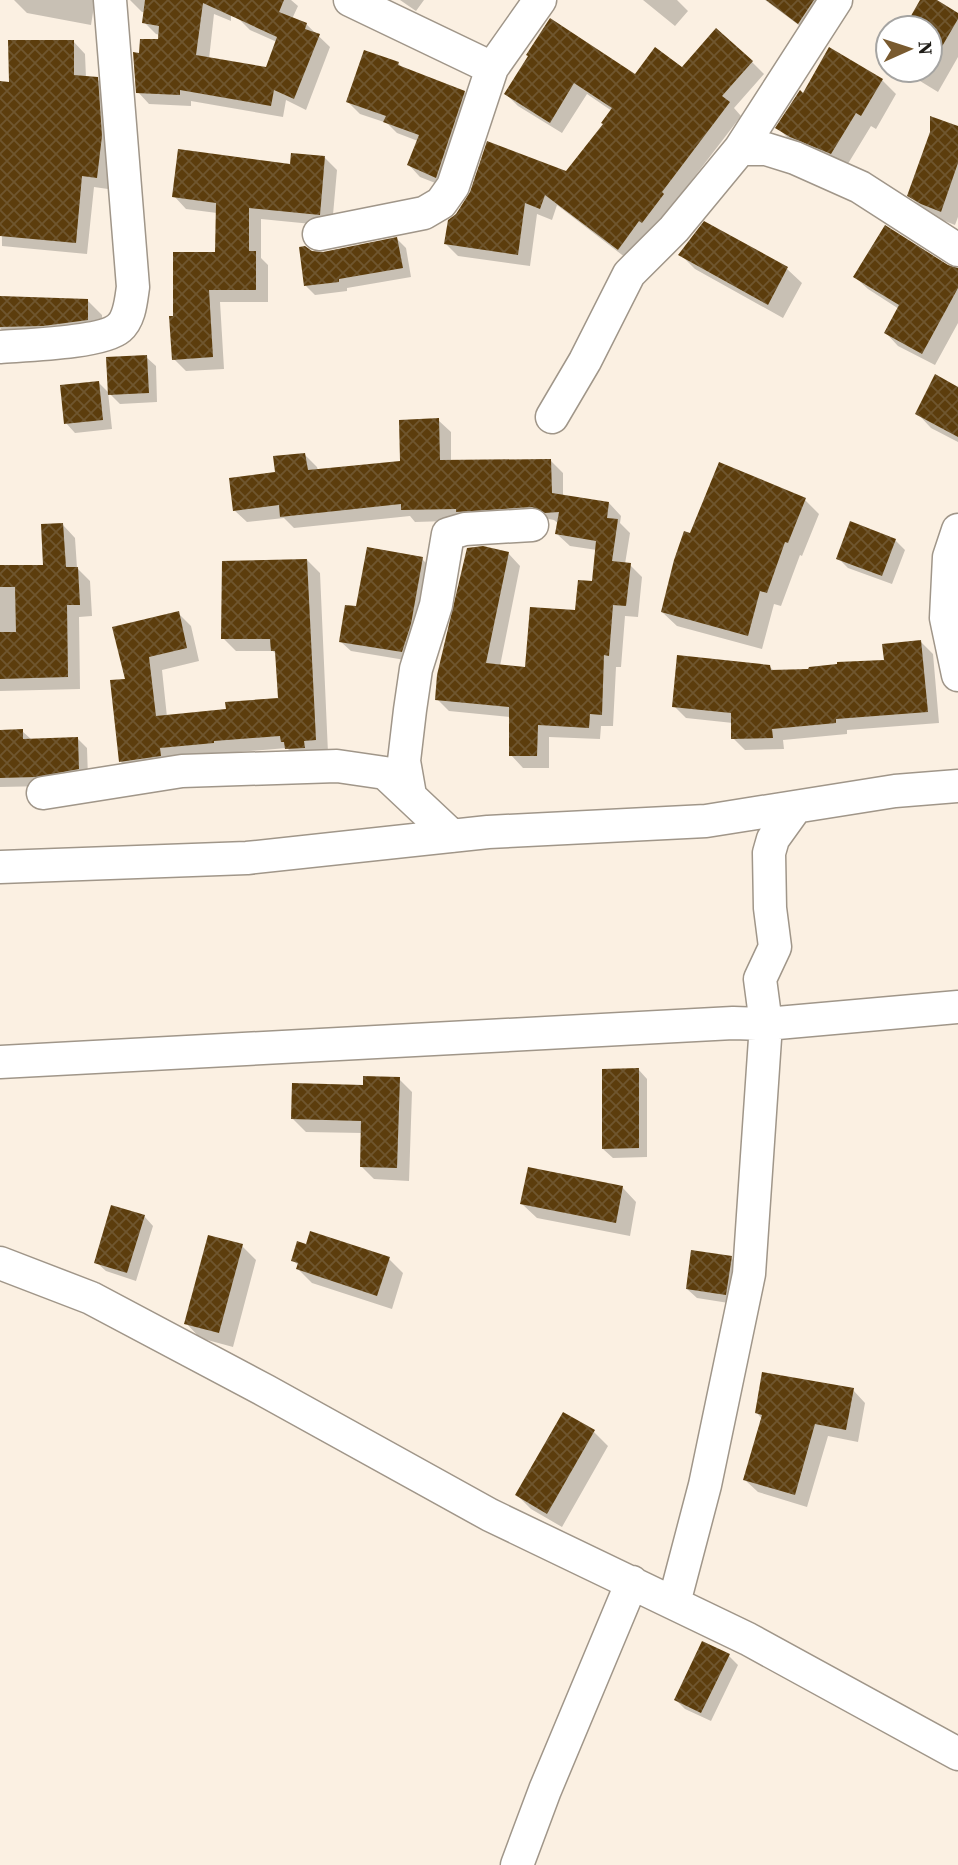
<svg xmlns="http://www.w3.org/2000/svg" width="958" height="1865" font-family="'Source Serif 4',serif">
  <style>
    .shadow { fill: #0003 }
    .building { fill: url(#building-cross-hatch); fill-rule: evenodd }
    .lines { fill: none; stroke-linecap: round; stroke-linejoin: round }
    .minor-casing { stroke: #a09689; stroke-width: 35 }
    .minor { stroke: #fff; stroke-width: 32 }
  </style>
  <defs>
    <pattern id="building-cross-hatch" width="8" height="8" patternUnits="userSpaceOnUse" patternTransform="scale(1.75)"><rect width="8" height="8" fill="#5c3d0d"/><path d="M0 0l8 8M0 8l8-8" fill="none" stroke="#6f562f"/></pattern>
  </defs>
  <rect width="100%" height="100%" fill="#fbf0e2"/>
  <path class="shadow" d="M14,0H95L91,25L27,13Z
    M130,0H231V21L214,14L209,59L267,69L277,42L250,30L238,18L246,0H291L298,6L292,19L306,24L330,47L306,110L286,100L283,117L191,101V106L149,104L138,92L140,54L159,41L160,35L156,34L144,22L145,12H142Z
    M400,0H424L416,11Z
    M643,0H677L688,11L675,26Z
    M765,0H829L808,32Z
    M922,0H933L958,15V57L938,92L902,70H930V28H906Z
    M73,41L85,54L86,78L97,79L109,91L114,149L108,189L94,187L87,254L2,246L0,83H10Z
    M530,57L636,77L752,62L764,74L734,108L741,116L630,261L557,205L552,220L537,214L530,266L458,256L446,244L567,173L605,124L612,111L587,94L562,133L518,106L506,94Z
    M398,63L404,69L464,92L476,104L448,188L420,177L409,165L418,141L397,133L387,123L360,114L348,102Z
    M882,80L896,94L876,129L871,126L846,167L792,142L778,128L804,95Z
    M958,128V217L955,225L937,218L924,210L909,195Z
    M324,157L337,170L332,226L261,219V258L268,265V302H220L224,369L186,371L174,359L175,317L217,253V213L186,209L174,196Z
    M705,223L787,269L802,283L783,318L695,269L681,255Z
    M397,239L406,248L411,277L347,288V291L315,295L306,286L312,253L323,254Z
    M947,267L958,270V323L935,365L898,346L886,333L899,309L868,289L855,277Z
    M0,298L88,301L102,315V334L13,341L0,328Z
    M146,357L156,366L157,402L120,404L110,394Z
    M99,383L108,392L112,429L75,433L66,423Z
    M958,389V442L931,428L917,413Z
    M438,420L451,432V462L551,461L563,473V496L609,503L621,516L620,523L630,533L625,564L630,565L642,577L638,617L625,616L621,667H616L613,726H601L600,739L549,737V768H523L511,755L510,717L449,711L437,699L508,553L520,566L500,666L527,668L576,612L594,583L597,550L570,546L557,534L559,524L554,520L544,518L415,522L410,516L294,528L284,518L247,522L234,510L277,474L305,455L317,467L318,471L402,462Z
    M805,500L819,514L802,556L800,555L781,606L774,604L762,649L677,626L662,612Z
    M63,525L75,538L77,568L90,581L92,616L79,617L80,689L0,691V566H45Z
    M895,540L905,550L892,584L848,568L838,558Z
    M422,559L431,568L411,661L351,651L341,642L358,608Z
    M307,560L320,573L328,753L300,761L287,748L226,753V755L134,775L121,762L127,680L178,613L191,626L199,661L162,670L167,717L227,711L280,700L277,655L273,651H236L223,638Z
    M921,642L933,654L939,723L847,730V734L783,740L784,749L745,750L733,738V723L686,718L674,706L770,667L775,672L886,662Z
    M22,731L32,740L77,738L87,748L88,778L46,786L0,787V732Z
    M638,1069L647,1079V1157L613,1158L603,1149Z
    M399,1079L412,1092L409,1181L374,1179L361,1166L363,1133L306,1132L293,1119L364,1087Z
    M622,1187L636,1202L630,1236L537,1218L522,1204Z
    M144,1216L153,1226L136,1281L106,1271L96,1262Z
    M242,1246L256,1260L233,1347L200,1338L186,1323Z
    M731,1258L740,1267L735,1304L697,1298L687,1289Z
    M389,1259L403,1273L392,1309L312,1283L298,1269L299,1266L293,1260Z
    M853,1390L865,1403L858,1442L828,1436L807,1507L758,1492L745,1480L762,1419L757,1413Z
    M594,1432L608,1446L562,1527L531,1509L517,1495Z
    M729,1656L738,1665L711,1721L685,1709L676,1700Z"/>
  <path class="building" d="M145,0H284L279,12L307,23L305,29L320,34L294,99L274,90L271,106L180,90V95L136,93L133,52L139,53L140,39H158L159,26L142,23ZM203,3L277,37L266,67L196,55Z
    M766,0H814L798,24Z
    M920,0H937L958,13V19L930,67V28H904Z
    M550,18L635,74L655,47L682,67L716,28L753,61L722,96L730,102L662,192L664,194L642,223L639,221L618,250L545,195L540,209L525,203L518,255L444,244L448,220L456,214L470,192L487,141L566,171L603,124L601,123L612,108L574,83L550,123L504,94L528,56L526,55Z
    M8,40H74V75L98,77L102,136L97,178L82,176L76,243L0,236V81L9,82Z
    M829,47L883,79L861,116L856,113L831,154L790,137L775,128L800,90L803,93Z
    M364,50L399,62L398,65L465,91L436,178L407,165L419,135L383,122L386,116L346,102Z
    M930,116L958,126V163L941,212L921,204L907,196L930,132Z
    M178,149L290,164L291,153L325,156L320,215L249,208V251H256V290H209L213,357L172,360L169,316H173V252H215L216,203L172,197Z
    M704,221L788,267L768,305L678,255Z
    M885,225L948,265L958,268V288L922,354L884,333L899,305L853,277Z
    M397,237L403,268L339,279V282L304,286L299,247L305,246L312,251L323,252Z
    M0,296L88,299V320L43,326L0,327Z
    M147,355L149,393L108,395L106,357Z
    M935,374L958,387V437L915,414Z
    M99,381L103,420L64,424L60,385Z
    M439,418L440,460L551,459L552,493L609,502L607,518L618,519L612,561L631,563L626,606L613,605L609,656L604,655L602,715L590,714L589,728L538,725L537,756H509V707L435,700L437,675L467,548L483,546L509,552L486,663L525,667L530,607L575,610L578,580L592,581L596,541L555,534L559,512L545,513L532,507L456,512V509L401,510V504L280,517L279,505L233,511L229,478L275,472L273,456L305,453L308,470L400,461L399,420Z
    M719,462L806,498L788,543L785,542L767,593L760,591L748,636L661,612L674,560L684,531L690,533Z
    M850,521L896,539L882,576L836,559Z
    M63,523L66,567H78L80,605H67L68,677L0,679V632H16L15,587H0V565H43L41,524Z
    M367,547L423,557L411,624L402,652L339,642L345,605L356,606Z
    M307,559L316,740L304,741L305,748L285,749L284,742H281L280,736L214,741V743L160,748L161,756L119,762L110,680L125,679L112,627L179,611L187,648L149,657L156,716L226,709L225,702L278,698L275,651H271L270,639H221L222,561Z
    M921,640L928,712L836,719V723L772,729L773,738L731,739V713L672,707L677,655L770,665L771,670L808,669L809,667L837,664V662L884,660L882,644Z
    M23,729V739L78,737L79,769L36,777L0,778V730Z
    M639,1068V1148L602,1149V1069Z
    M363,1076L400,1077L397,1168L360,1167L361,1121L291,1119L292,1083L363,1085Z
    M528,1167L623,1186L616,1223L520,1204Z
    M111,1205L145,1215L127,1273L94,1263Z
    M310,1231L390,1257L377,1296L296,1269L298,1263L291,1261L297,1241L306,1244Z
    M208,1235L243,1244L219,1333L184,1324Z
    M691,1250L732,1256L726,1295L686,1289Z
    M762,1372L854,1388L846,1430L815,1424L795,1495L743,1480L762,1415L755,1413Z
    M563,1412L595,1430L547,1514L515,1495Z
    M702,1641L730,1654L701,1713L674,1700Z"/>
  <g class="lines">
    <defs>
      <path id="minor" d="M350,0L492,68
        M740,149H766L795,158L860,187L958,250
        M319,234L424,213L441,203L453,186L492,68L540,0
        M0,347C25,345 102,343 119,328C130,319 131,300 133,287L110,0
        M552,417L585,361L629,274L674,229L740,149L836,0
        M958,530L949,557L946,618L958,675
        M43,793L182,771L337,766L385,773L452,836
        M410,795L404,761L410,710L416,669L436,605L448,534L465,529L532,525
        M0,867L247,858L488,832L706,821L895,791L958,786
        M0,1062L733,1023L766,1024L958,1007
        M0,1263L91,1298L266,1391L490,1515L748,1639L958,1754
        M674,1603L705,1485L749,1274L766,1024L760,979L775,947L770,908L769,853L773,839L796,807
        M517,1865L545,1790L632,1582"/>
    </defs>
    <use href="#minor" class="minor-casing"/>
    <use href="#minor" class="minor"/>
  </g>
  <g transform="translate(909 49) rotate(87)"><circle r="33" fill="#ffffff" stroke="#a5a4a2" stroke-width="2"/>
  <path d="M0-5L12 26L0 18L-12 26Z" fill="#795a2f"/>
  <text y="-10" font-size="19" font-weight="bold" text-anchor="middle" fill="#1f1c17">N</text>
  </g>
</svg>
